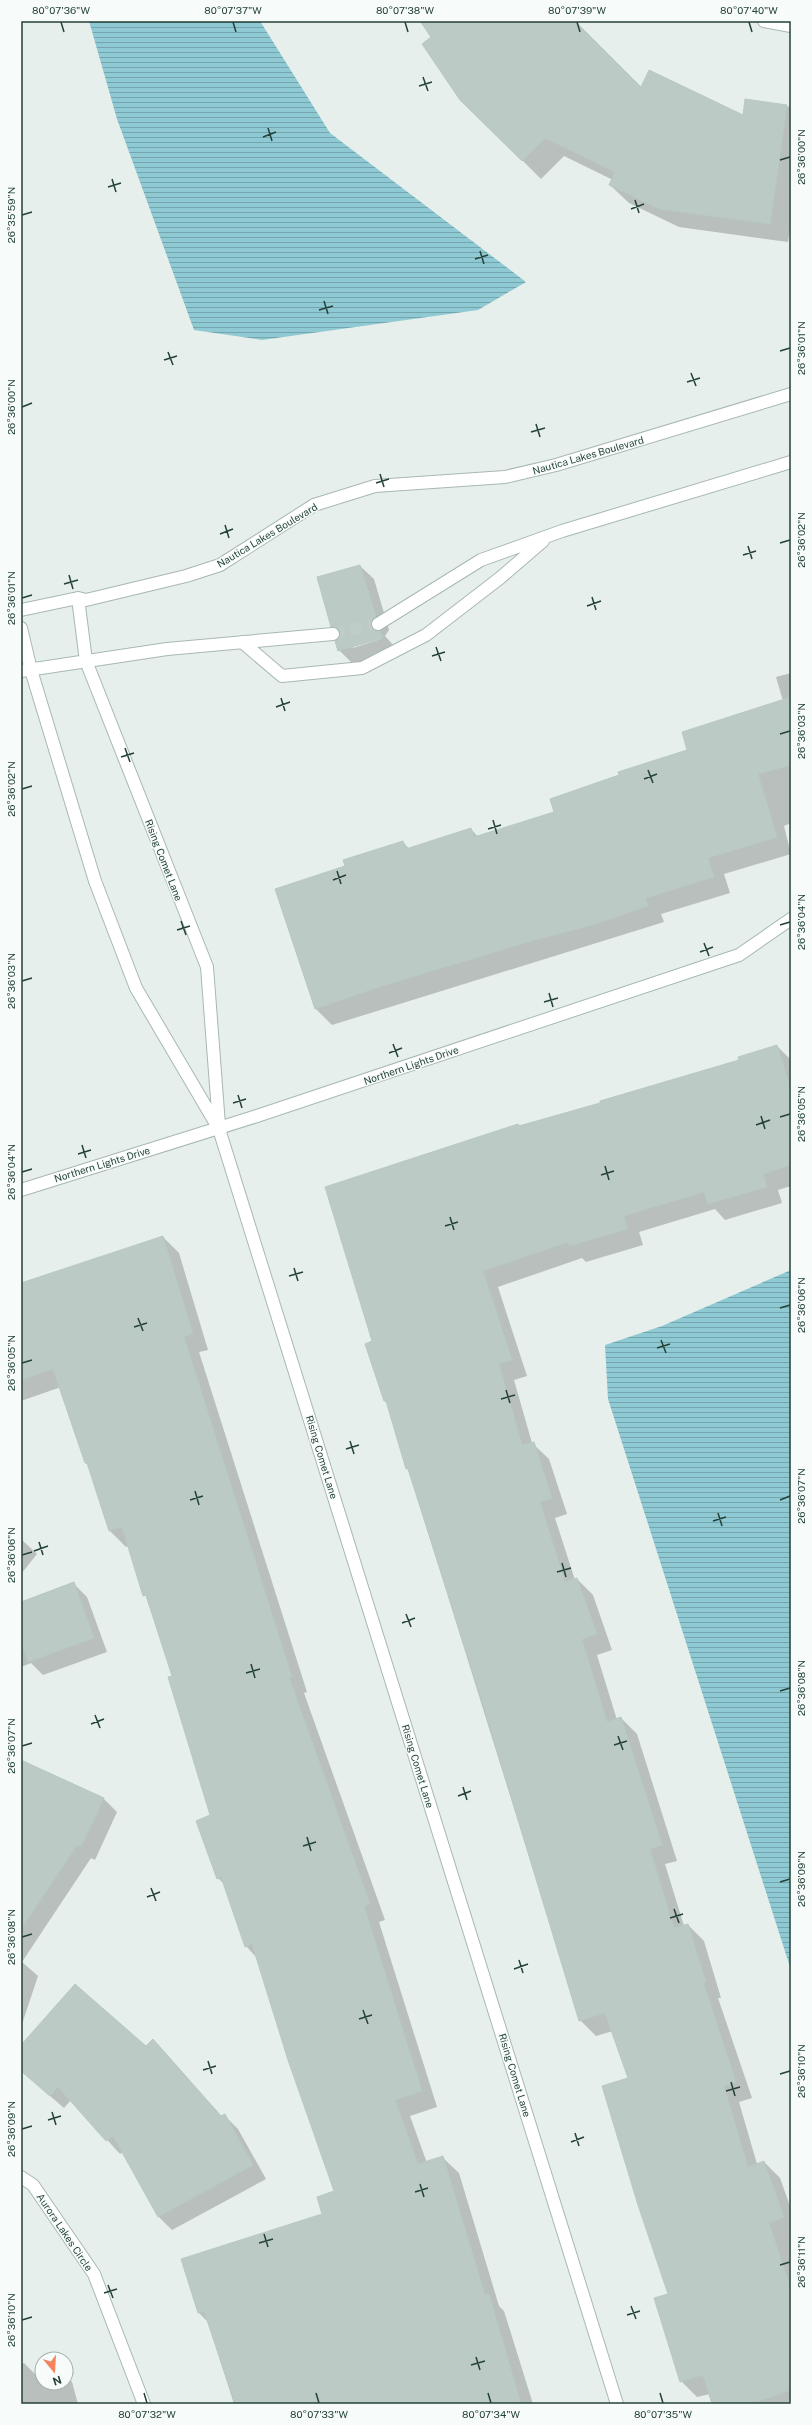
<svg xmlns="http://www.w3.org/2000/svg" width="812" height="2425" font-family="'Public Sans',sans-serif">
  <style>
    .water { fill: url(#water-rules) }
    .shadow { fill: #0003; fill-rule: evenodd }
    .building { fill: #bbcac4; stroke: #b8c9c2 }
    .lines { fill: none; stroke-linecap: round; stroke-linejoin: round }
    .street-tunnel { stroke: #bfccc8; stroke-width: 12; stroke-dasharray: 12 6; stroke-linecap: butt }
    .street-casing { stroke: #a8b8b2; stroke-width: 14 }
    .street { stroke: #fff; stroke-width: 12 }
    .ticks { fill: none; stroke: #24423a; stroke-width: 1.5 }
    .labels { text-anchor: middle; stroke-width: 3; stroke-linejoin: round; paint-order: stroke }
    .street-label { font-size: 10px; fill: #24423a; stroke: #f7fbf9 }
    .neatline { fill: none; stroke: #24423a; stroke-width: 1.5 }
    .ticks-label { font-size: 10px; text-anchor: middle; fill: #24423a }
  </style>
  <defs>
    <pattern id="water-rules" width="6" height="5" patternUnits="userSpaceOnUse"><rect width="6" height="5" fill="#8ec9d4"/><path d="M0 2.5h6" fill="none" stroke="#74a5ad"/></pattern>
  </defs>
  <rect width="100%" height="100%" fill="#e6efeb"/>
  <path class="water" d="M89,21H260L330,133L526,282L478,310L262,340L194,330L117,119Z
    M791,1270V1970L608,1399L605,1345L662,1326Z"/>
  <path class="shadow" d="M421,21H555L641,89L744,116L746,100L791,107V222L788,242L679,227L629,203L610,185L613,180L564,156L541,179L461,99L433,38Z
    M360,566L374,579L389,630L385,636L394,646L396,651L353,664L339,650L341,635L332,626ZM380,638L381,639L353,648V646Z
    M791,673V823L784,826L791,854L724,874L730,893L661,914L664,922L332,1025L316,1009L346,866L403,842L409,849L471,829L478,837L556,813L688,751L783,701L776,677Z
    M777,1046L791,1060V1186L778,1190L782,1203L725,1220L715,1209L639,1232L643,1245L586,1262L582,1258L498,1287L527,1376L514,1380L532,1443L549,1459L567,1514L555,1518L575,1580L577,1579L593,1595L612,1650L597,1655L617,1720L621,1718L637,1734L677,1861L665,1864L684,1926L688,1925L704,1941L721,1998H718L752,2098L739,2102L757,2164L764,2162L780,2178L791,2209V2404H713L710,2394L697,2397L681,2381L670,2294L630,2078L613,2031L596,2036L580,2020L388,1404L385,1401L373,1342L518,1125L520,1127L602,1104L740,1061Z
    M163,1237L179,1253L208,1350L199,1352L307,1692L304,1693L385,1920L379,1922L437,2107L410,2116L427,2163L443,2158L459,2173L499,2306L504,2311L533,2404H234L208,2322L198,2312L323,2215L335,2192L257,1958L246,1946L224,1884L218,1878L211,1816L173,1677L129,1546L126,1547L110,1531L90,1467L86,1463L61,1387L21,1401V1284Z
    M21,1539L37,1554L21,1574Z
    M73,1583L87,1597L107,1652L43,1675L31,1663L21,1667V1603Z
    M21,1761L103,1798L117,1812L95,1860L91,1858L22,1962L38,1976L21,2027Z
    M21,2046L146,2047L166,2054L222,2117L224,2115L238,2129L266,2179L172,2230L159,2217L123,2152L120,2154L71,2100L64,2108L21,2071Z
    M24,2363L37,2376L42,2374V2383H66V2377L72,2382L78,2404H21V2364Z"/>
  <path class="building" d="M420,21H575L641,87L649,70L743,115L745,99L787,105L770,224L659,209L609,185L615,172L545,138L522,161L460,100L422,44L431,37Z
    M360,565L376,616L371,621V628L375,631H380L383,638L338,651L335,641L340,637V633L336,627H331L317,577Z
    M791,697V765L758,774L777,837L708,858L714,877L646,898L648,906L593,925L535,940L382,986L315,1009L275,889L345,866L343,860L403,841L406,849L471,828L474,837L554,812L550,799L619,775L618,772L687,750L682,732Z
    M777,1045L791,1090V1165L763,1174L767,1187L708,1204L704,1192L624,1216L628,1229L569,1246L568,1242L483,1271L512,1360L499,1364L522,1445L534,1442L552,1498L540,1502L565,1582L577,1578L597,1634L582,1639L607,1722L621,1717L662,1845L650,1849L674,1928L688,1924L706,1982H703L736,2082L724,2086L748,2167L764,2161L784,2217L769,2223L791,2289V2390L751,2404H712L703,2375L680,2382L654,2298L668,2294L638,2205L602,2086L628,2078L605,2013L579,2021L484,1707L408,1469H406L386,1401H384L365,1344L372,1341L325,1187L518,1124L519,1126L600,1103V1101L739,1060L738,1057Z
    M163,1236L193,1334L184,1337L292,1677H289L370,1904L364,1906L422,2091L395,2100L418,2164L443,2156L485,2295L489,2294L521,2404H235L204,2311L198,2313L181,2259L322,2214L317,2197L334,2191L288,2060L252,1944L245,1947L221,1877L217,1879L196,1821L210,1815L168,1677L172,1676L146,1595L143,1596L122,1527L109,1531L87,1463H85L53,1369L21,1380V1283Z
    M74,1582L94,1638L28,1662L21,1642V1602Z
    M21,1760L104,1798L81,1847L77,1845L21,1929Z
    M75,1984L146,2046L153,2039L221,2116L225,2114L253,2165L158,2217L113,2136L106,2141L58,2087L50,2096L21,2071V2045Z"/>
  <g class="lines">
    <path class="street-tunnel" d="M333,634L378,624"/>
    <defs>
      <path id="street" d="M764,21L791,26
        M78,598L86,661L207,967L219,1125
        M21,610L78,598L86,600L186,576L220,565L314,505L375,486L505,477L556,465L791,394
        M378,624L481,560L562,531L791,462
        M21,628L31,670L95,881L136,988L219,1129L617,2404
        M242,642L282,676L362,668L426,635L500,578L543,541
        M21,671L167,649L333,634
        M21,1190L257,1116L739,955L791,919
        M21,2177L33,2185L94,2274L144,2404"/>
    </defs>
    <use href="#street" class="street-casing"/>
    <use href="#street" class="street"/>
  </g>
  <path class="ticks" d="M61,22L64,32M233,22L236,32M405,22L408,32M577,22L580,32M749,22L752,32M423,77L428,91M419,86L432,82M268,128L272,141M263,137L276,132M780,160L790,157M112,179L116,192M108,187L121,183M635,200L639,213M631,209L644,204M22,215L32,212M480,251L484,264M475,259L488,255M324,301L328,314M319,310L333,306M780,351L790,348M168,352L173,365M164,360L177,356M691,373L696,386M687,382L700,378M22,407L32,403M536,424L540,437M531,432L545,428M380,474L384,487M376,483L389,479M225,525L229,538M220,534L233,529M780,543L790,540M748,546L752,559M743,555L756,551M69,575L73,589M64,584L78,580M592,597L596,610M22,598L32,595M587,606L601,601M436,647L441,661M432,656L445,652M281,698L285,711M276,707L290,702M780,734L790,731M125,748L130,762M121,757L134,753M648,770L653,783M644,779L657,774M22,789L32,786M493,820L497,834M488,829L501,825M337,871L341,884M333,880L346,875M181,921L186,935M780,925L790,922M177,930L190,926M704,943L709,956M700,952L713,947M22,981L32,978M549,993L553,1007M544,1002L558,998M393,1044L398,1057M389,1053L402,1048M238,1095L242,1108M233,1103L246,1099M761,1116L765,1129M780,1117L790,1114M756,1125L770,1120M82,1145L86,1158M78,1154L91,1150M605,1166L609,1180M22,1172L32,1169M601,1175L614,1171M450,1217L454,1230M445,1226L458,1222M294,1268L298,1281M289,1276L303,1272M780,1308L790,1305M138,1318L143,1331M134,1327L147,1323M661,1340L666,1353M657,1348L670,1344M22,1363L32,1360M506,1390L510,1403M501,1399L515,1395M350,1441L354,1454M346,1449L359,1445M195,1491L199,1505M190,1500L203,1496M780,1500L790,1496M718,1513L722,1526M713,1521L726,1517M39,1542L43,1555M34,1551L48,1546M22,1555L32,1552M562,1563L566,1577M557,1572L571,1568M406,1614L411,1627M402,1623L415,1618M251,1664L255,1678M246,1673L260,1669M780,1691L790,1688M95,1715L100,1728M91,1724L104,1719M618,1736L623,1750M614,1745L627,1741M22,1746L32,1743M463,1787L467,1800M458,1796L471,1791M307,1837L311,1851M303,1846L316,1842M780,1882L790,1879M151,1888L156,1901M147,1897L160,1892M674,1909L679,1923M670,1918L683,1914M22,1937L32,1934M519,1960L523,1973M514,1969L528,1964M363,2010L368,2024M359,2019L372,2015M208,2061L212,2074M203,2070L216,2066M780,2074L790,2071M731,2082L735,2096M726,2091L740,2087M52,2112L56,2125M48,2120L61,2116M22,2129L32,2126M575,2133L579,2146M571,2142L584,2137M420,2184L424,2197M415,2192L428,2188M264,2234L268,2247M259,2243L273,2239M780,2265L790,2262M108,2285L113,2298M104,2293L117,2289M631,2306L636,2319M627,2315L640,2311M22,2320L32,2317M476,2357L480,2370M471,2365L485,2361M144,2393L147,2403M316,2393L319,2403M488,2393L491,2403M660,2393L663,2403"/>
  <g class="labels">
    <g class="street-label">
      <text transform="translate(588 455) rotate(-16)" y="4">Nautica Lakes Boulevard</text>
      <text transform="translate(267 535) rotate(-31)" y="4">Nautica Lakes Boulevard</text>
      <text transform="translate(164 860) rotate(69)" y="4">Rising Comet Lane</text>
      <text transform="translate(411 1065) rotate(-19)" y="4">Northern Lights Drive</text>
      <text transform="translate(102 1164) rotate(-17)" y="4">Northern Lights Drive</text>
      <text transform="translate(322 1457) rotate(73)" y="4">Rising Comet Lane</text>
      <text transform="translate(418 1766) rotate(73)" y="4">Rising Comet Lane</text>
      <text transform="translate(515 2075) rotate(73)" y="4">Rising Comet Lane</text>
      <text transform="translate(65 2232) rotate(56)" y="4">Aurora Lakes Circle</text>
    </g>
  </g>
  <rect width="812" height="2425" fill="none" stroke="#f7fbf9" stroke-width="44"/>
  <g transform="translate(54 2371) rotate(162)"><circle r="19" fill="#f7fbf9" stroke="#a3b1ad"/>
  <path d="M0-3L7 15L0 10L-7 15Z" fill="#f4845f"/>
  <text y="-6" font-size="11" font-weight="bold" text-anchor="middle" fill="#24423a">N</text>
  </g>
  <rect x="22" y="22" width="768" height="2381" class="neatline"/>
  <g class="ticks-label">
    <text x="61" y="14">80°07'36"W</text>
    <text x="233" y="14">80°07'37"W</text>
    <text x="405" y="14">80°07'38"W</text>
    <text x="577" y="14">80°07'39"W</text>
    <text x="749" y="14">80°07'40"W</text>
    <text transform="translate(801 157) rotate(-90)" y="4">26°36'00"N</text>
    <text transform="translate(11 215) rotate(-90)" y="4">26°35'59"N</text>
    <text transform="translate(801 348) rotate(-90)" y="4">26°36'01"N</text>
    <text transform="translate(11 407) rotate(-90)" y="4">26°36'00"N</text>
    <text transform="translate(801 540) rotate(-90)" y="4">26°36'02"N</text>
    <text transform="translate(11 598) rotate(-90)" y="4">26°36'01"N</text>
    <text transform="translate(801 731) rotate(-90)" y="4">26°36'03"N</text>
    <text transform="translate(11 789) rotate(-90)" y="4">26°36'02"N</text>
    <text transform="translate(801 922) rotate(-90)" y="4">26°36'04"N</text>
    <text transform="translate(11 981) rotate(-90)" y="4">26°36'03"N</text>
    <text transform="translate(801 1114) rotate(-90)" y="4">26°36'05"N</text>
    <text transform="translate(11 1172) rotate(-90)" y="4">26°36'04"N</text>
    <text transform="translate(801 1305) rotate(-90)" y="4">26°36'06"N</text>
    <text transform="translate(11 1363) rotate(-90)" y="4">26°36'05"N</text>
    <text transform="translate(801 1496) rotate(-90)" y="4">26°36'07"N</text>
    <text transform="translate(11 1555) rotate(-90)" y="4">26°36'06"N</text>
    <text transform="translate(801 1688) rotate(-90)" y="4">26°36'08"N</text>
    <text transform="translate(11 1746) rotate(-90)" y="4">26°36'07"N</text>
    <text transform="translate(801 1879) rotate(-90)" y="4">26°36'09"N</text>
    <text transform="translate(11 1937) rotate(-90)" y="4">26°36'08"N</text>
    <text transform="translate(801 2071) rotate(-90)" y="4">26°36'10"N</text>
    <text transform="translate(11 2129) rotate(-90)" y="4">26°36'09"N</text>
    <text transform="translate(801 2262) rotate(-90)" y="4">26°36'11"N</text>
    <text transform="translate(11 2320) rotate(-90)" y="4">26°36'10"N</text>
    <text x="147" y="2418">80°07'32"W</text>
    <text x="319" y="2418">80°07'33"W</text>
    <text x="491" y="2418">80°07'34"W</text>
    <text x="663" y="2418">80°07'35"W</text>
  </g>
</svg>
